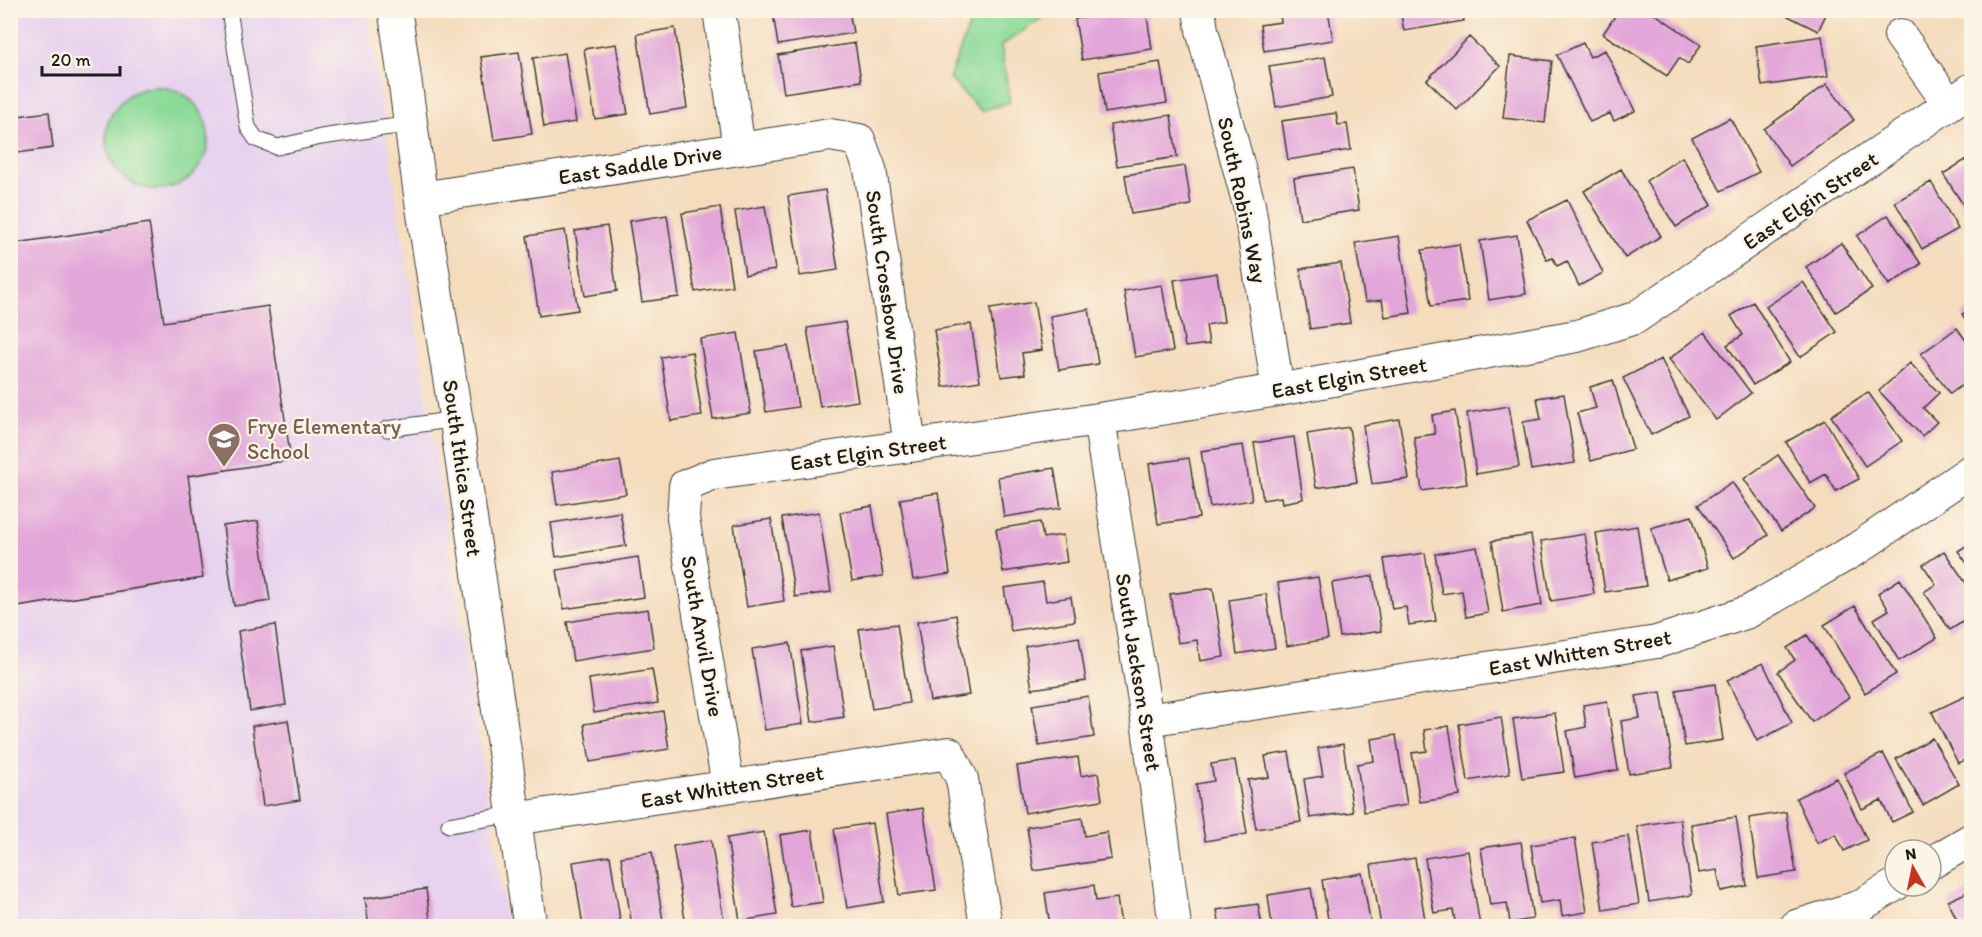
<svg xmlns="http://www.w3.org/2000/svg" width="1982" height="937" font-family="Itim,sans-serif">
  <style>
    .built { fill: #e7d2ef }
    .green { fill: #8cda98; stroke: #547b5a; stroke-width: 1.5 }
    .building { fill: #e2a6d9 }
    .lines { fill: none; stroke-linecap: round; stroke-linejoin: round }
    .service-casing { stroke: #3c3934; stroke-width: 17 }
    .minor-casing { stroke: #3c3934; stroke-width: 34 }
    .tertiary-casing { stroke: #3c3934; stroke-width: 35 }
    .service { stroke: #fff; stroke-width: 15 }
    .minor { stroke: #fff; stroke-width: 32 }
    .tertiary { stroke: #fff; stroke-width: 33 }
    .labels { text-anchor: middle; stroke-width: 4.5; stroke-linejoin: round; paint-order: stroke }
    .street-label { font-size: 22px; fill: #1c1c1c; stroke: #fcf5e5 }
    .education-label { font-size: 22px; fill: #785e54; stroke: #fcf5e5; text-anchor: start }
  </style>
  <rect width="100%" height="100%" fill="#fcf5e5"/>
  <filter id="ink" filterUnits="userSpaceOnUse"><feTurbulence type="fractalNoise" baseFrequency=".0167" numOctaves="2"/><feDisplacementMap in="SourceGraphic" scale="12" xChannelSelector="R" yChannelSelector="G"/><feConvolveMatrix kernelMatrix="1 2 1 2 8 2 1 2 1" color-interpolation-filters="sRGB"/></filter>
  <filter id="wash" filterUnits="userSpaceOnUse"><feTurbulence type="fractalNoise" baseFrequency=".008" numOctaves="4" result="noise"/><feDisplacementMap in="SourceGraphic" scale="24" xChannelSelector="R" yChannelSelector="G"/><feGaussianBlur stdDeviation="1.35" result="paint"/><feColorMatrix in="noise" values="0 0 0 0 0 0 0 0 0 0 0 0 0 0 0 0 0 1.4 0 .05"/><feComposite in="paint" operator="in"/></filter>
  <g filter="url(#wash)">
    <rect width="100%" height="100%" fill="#f4dcbd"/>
    <path class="built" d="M10,11H368L507,926H11Z"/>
    <path class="green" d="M975,11H1052L1001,46L1010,102L981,111L949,78Z
      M106 138a51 51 0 1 1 102 0a51 51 0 1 1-102 0Z"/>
    <g id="blocks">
      <path class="building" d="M786,10H849L853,33L778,45L773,13Z
        M1128,10H1146L1152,49L1082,60L1075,19Z
        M1279,10H1328L1333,40L1264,51L1260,25L1281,22Z
        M1400,10H1462L1464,21L1404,31Z
        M1619,10H1649L1701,45L1688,64L1679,58L1667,76L1603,34Z
        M1776,10H1828L1818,31Z
        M675,28L687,108L650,114L637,34Z
        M1822,36L1828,76L1762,86L1756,46Z
        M1469,37L1500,66L1457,110L1427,80Z
        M855,43L861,81L784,93L778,55Z
        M1583,43L1590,57L1605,50L1635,111L1614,121L1610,113L1590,122L1557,55Z
        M616,44L628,114L595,119L584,49Z
        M519,52L532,134L494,140L481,57Z
        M565,53L576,122L544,127L533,58Z
        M1510,56L1552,61L1545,123L1503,118Z
        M1325,57L1332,97L1276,107L1269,66Z
        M1160,62L1167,103L1105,113L1099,72Z
        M1827,84L1854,120L1790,166L1764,129Z
        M49,112L53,148L10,154V117Z
        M1336,113L1338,125L1347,124L1351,150L1288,160L1282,121Z
        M1171,115L1177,157L1117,166L1110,125Z
        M1730,118L1759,172L1721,191L1692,138Z
        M1972,156V218L1943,174Z
        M1682,157L1712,205L1676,227L1646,181Z
        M1185,166L1191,205L1131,214L1125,175Z
        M1353,169L1359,210L1300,219L1294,178Z
        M1621,169L1661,236L1625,258L1584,191Z
        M1931,182L1958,229L1922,249L1895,202Z
        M825,190L838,270L800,276L788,196Z
        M1567,200L1603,273L1579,286L1567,261L1557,266L1553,258L1547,260L1527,220Z
        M765,206L775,270L745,275L735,211Z
        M720,207L732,286L695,292L682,213Z
        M667,215L679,297L642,302L629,221Z
        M1888,215L1921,264L1889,285L1857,236Z
        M149,223L164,322L268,306L291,460L188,476L203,578L10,608V244Z
        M607,226L617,291L585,296L575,231Z
        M565,230L578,310L539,316L527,236Z
        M1517,235L1526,294L1489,300L1480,241Z
        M1399,236L1411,313L1385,317L1382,300L1365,302L1355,243Z
        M1841,243L1872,289L1836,312L1806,267Z
        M1459,244L1468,301L1431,306L1422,250Z
        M1341,263L1350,323L1310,329L1300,269Z
        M1217,273L1224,322L1206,325L1209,344L1185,347L1174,280Z
        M1803,282L1837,332L1800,357L1766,307Z
        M1162,285L1173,351L1135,357L1124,291Z
        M1034,302L1042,350L1022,353L1025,374L1001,377L990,309Z
        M1753,302L1790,362L1753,385L1727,345L1743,335L1731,316Z
        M1089,309L1098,364L1059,370L1050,316Z
        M1972,309V329L1962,314Z
        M845,322L858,401L820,407L807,328Z
        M971,324L980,381L943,387L934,330Z
        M1957,328L1972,349V394L1964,384L1950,394L1921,354Z
        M1705,332L1751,393L1716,420L1669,359Z
        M738,333L751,413L713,419L700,339Z
        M788,346L798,407L766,412L756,351Z
        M692,352L702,416L671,421L661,357Z
        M1661,359L1689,416L1651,435L1623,378Z
        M1910,363L1939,393L1923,408L1937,422L1922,436L1879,391Z
        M1613,380L1633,449L1591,461L1577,413L1596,408L1590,387Z
        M1868,392L1902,441L1865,466L1831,416Z
        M1564,394L1575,463L1531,470L1523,422L1541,419L1537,398Z
        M1509,406L1519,467L1476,474L1467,413Z
        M1455,411L1467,484L1422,491L1414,437L1435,434L1432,415Z
        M1399,419L1409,479L1372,484L1363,425Z
        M1825,420L1859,479L1836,491L1826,474L1810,483L1786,442Z
        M1349,427L1357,482L1316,488L1307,434Z
        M1294,437L1303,499L1282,503L1281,497L1263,500L1254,443Z
        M1243,445L1252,500L1210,507L1201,451Z
        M1778,455L1815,508L1781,531L1744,479Z
        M1189,458L1199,518L1158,524L1149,464Z
        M620,461L626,494L557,505L552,472Z
        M1054,468L1061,508L1004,517L998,477Z
        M1732,482L1768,535L1734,558L1698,505Z
        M938,493L950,574L913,580L900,499Z
        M872,506L883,576L852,581L840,512Z
        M620,512L626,546L556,557L551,523Z
        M819,512L831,592L795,597L782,518Z
        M1692,516L1708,568L1667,580L1651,528Z
        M771,519L784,601L747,607L734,525Z
        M258,521L270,601L234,606L223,526Z
        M1040,522L1043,538L1063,535L1067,562L1003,572L996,529Z
        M1637,526L1646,586L1605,592L1596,533Z
        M1585,534L1594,594L1551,601L1541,541Z
        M1531,535L1542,605L1503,612L1492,541Z
        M1972,542V570L1958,551Z
        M1477,547L1488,613L1466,617L1462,591L1442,594L1435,554Z
        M1944,551L1972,592V616L1950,630L1924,592L1936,584L1923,565Z
        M1425,553L1436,621L1409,625L1406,607L1392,609L1384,559Z
        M638,557L644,597L564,609L557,570Z
        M1373,576L1381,631L1340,637L1332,583Z
        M1318,577L1328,639L1287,646L1278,583Z
        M1900,579L1937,638L1899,661L1874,619L1889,610L1878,593Z
        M1043,582L1046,601L1071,597L1075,621L1011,631L1004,588Z
        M1213,588L1224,657L1200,661L1197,640L1178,643L1170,594Z
        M1266,594L1275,648L1237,654L1229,600Z
        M1855,606L1896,674L1865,693L1824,625Z
        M648,609L654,648L573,661L567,622Z
        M956,615L969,695L930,701L917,622Z
        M897,624L909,703L872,709L859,629Z
        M275,625L286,705L250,711L238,631Z
        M1807,635L1849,697L1812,722L1778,672L1795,660L1787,648Z
        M1079,637L1086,681L1032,689L1025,646Z
        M790,643L803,724L765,730L752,649Z
        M833,646L844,717L812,722L801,651Z
        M1763,663L1792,723L1757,741L1727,680Z
        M652,669L658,703L594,713L589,679Z
        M1715,684L1723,740L1685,746L1676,690Z
        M1661,692L1673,767L1629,774L1621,721L1640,718L1636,696Z
        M1972,693V757L1958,763L1932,712Z
        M1088,696L1094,737L1039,746L1032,705Z
        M1607,701L1618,770L1575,778L1567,731L1586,727L1583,705Z
        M663,711L669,749L590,762L584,724Z
        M1555,713L1564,772L1522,778L1513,719Z
        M1501,717L1510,774L1468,781L1459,724Z
        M288,720L300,800L263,806L252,726Z
        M1449,726L1460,796L1420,802L1412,753L1427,751L1424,730Z
        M1396,735L1407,805L1364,812L1357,764L1374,761L1371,739Z
        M1932,738L1959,784L1923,805L1896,759Z
        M1343,744L1353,812L1310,818L1304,779L1323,776L1318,748Z
        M1289,752L1301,822L1256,829L1248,780L1269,777L1265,756Z
        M1883,753L1913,812L1892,822L1881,800L1862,809L1844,773Z
        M1078,757L1081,776L1098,773L1102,800L1025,813L1017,766Z
        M1235,760L1247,834L1205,841L1196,784L1214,781L1211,764Z
        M1837,778L1867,840L1844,851L1836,834L1817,843L1796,798Z
        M923,808L936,890L899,895L886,814Z
        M1786,812L1796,872L1758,878L1749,818Z
        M1736,817L1747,886L1721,891L1717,870L1699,873L1691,824Z
        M1082,818L1085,836L1107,832L1111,859L1034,871L1027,827Z
        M1680,819L1692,895L1649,902L1637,826Z
        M872,823L884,902L847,908L834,829Z
        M812,830L823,902L791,907L780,835Z
        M764,832L777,915L740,921L727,838Z
        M1628,836L1639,904L1603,910L1592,842Z
        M1575,838L1587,912L1562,916L1560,900L1540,903L1531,845Z
        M711,840L724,922L686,926L673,846Z
        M1521,842L1533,919L1510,923L1507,903L1490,905L1481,848Z
        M1468,851L1480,926H1456L1453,910L1434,913L1425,858Z
        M652,852L663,921L632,926L621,857Z
        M610,856L621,926H583L573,862Z
        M1415,858L1426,926H1399V923L1381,926L1371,865Z
        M1362,873L1371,926H1329L1322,880Z
        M1094,885L1096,901L1117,898L1121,925L1050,926L1045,893Z
        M1311,888L1317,926H1272L1268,895Z
        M426,889L431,926H369L365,898Z
        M1972,890V926H1960L1948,901Z
        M1258,904L1262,926H1220L1217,910Z"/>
    </g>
  </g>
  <g filter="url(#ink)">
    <use href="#blocks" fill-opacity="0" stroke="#3c3934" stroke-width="1.5"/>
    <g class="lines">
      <defs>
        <path id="service" d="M229,10L248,127L256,139L277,147L321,137L411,124
          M387,429L456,419
          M449,825L514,814"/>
        <path id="minor" d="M719,10L739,149
          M1199,10L1202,30L1249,205L1278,390
          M1900,35L1949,104
          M421,198L830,135L859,140L870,169L910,446
          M1099,419L1147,720L1175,926
          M1147,720L1657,642L1748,612L1858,548L1972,470
          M728,786L683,518L685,486L714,474L1099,419L1278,390L1577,336L1635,318L1972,89
          M514,819L949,753L962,779L986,926
          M1931,863L1972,839
          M1796,926L1858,907L1895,885"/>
        <path id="tertiary" d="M395,10L421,198L456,419L530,926"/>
      </defs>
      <use href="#service" class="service-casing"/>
      <use href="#minor" class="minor-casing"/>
      <use href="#tertiary" class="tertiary-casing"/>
      <use href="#service" class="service"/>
      <use href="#minor" class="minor"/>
      <use href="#tertiary" class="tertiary"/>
    </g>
  </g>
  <defs>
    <symbol id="school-pin" viewBox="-11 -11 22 30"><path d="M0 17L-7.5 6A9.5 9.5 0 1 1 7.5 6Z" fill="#8d6e63" stroke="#fcf5e5"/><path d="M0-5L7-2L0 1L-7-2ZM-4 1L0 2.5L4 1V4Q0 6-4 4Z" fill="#fff"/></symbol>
  </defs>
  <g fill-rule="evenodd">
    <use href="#school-pin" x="205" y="420" width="38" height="52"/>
  </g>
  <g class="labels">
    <g class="street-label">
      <text transform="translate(640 164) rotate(-9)" y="8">East Saddle Drive</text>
      <text transform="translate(1243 200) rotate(78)" y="8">South Robins Way</text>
      <text transform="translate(1810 200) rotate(-34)" y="8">East Elgin Street</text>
      <text transform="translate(888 292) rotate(82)" y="8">South Crossbow Drive</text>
      <text transform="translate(1349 377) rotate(-10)" y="8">East Elgin Street</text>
      <text transform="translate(868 452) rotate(-8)" y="8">East Elgin Street</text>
      <text transform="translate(463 468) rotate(82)" y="8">South Ithica Street</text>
      <text transform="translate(703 636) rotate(80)" y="8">South Anvil Drive</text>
      <text transform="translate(1580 652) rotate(-10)" y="8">East Whitten Street</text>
      <text transform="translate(1139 672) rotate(81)" y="8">South Jackson Street</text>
      <text transform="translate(732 786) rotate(-9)" y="8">East Whitten Street</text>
    </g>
    <g class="education-label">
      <text x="247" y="434">Frye Elementary<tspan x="247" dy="25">School</tspan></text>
    </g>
  </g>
  <rect width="1982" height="937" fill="none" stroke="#fcf5e5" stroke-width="36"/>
  <g transform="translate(1913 868) rotate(351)"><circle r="28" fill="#fcf5e5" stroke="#a29e95" stroke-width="1.5"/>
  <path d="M0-4.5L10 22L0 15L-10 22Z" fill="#c8321e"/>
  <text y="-9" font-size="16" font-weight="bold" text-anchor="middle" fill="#1c1c1c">N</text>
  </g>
  <path d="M42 66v9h78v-9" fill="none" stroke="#1c1c1c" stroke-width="3"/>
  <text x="51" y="66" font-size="18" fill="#1c1c1c" stroke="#fcf5e5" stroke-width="4.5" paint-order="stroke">20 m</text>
</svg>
